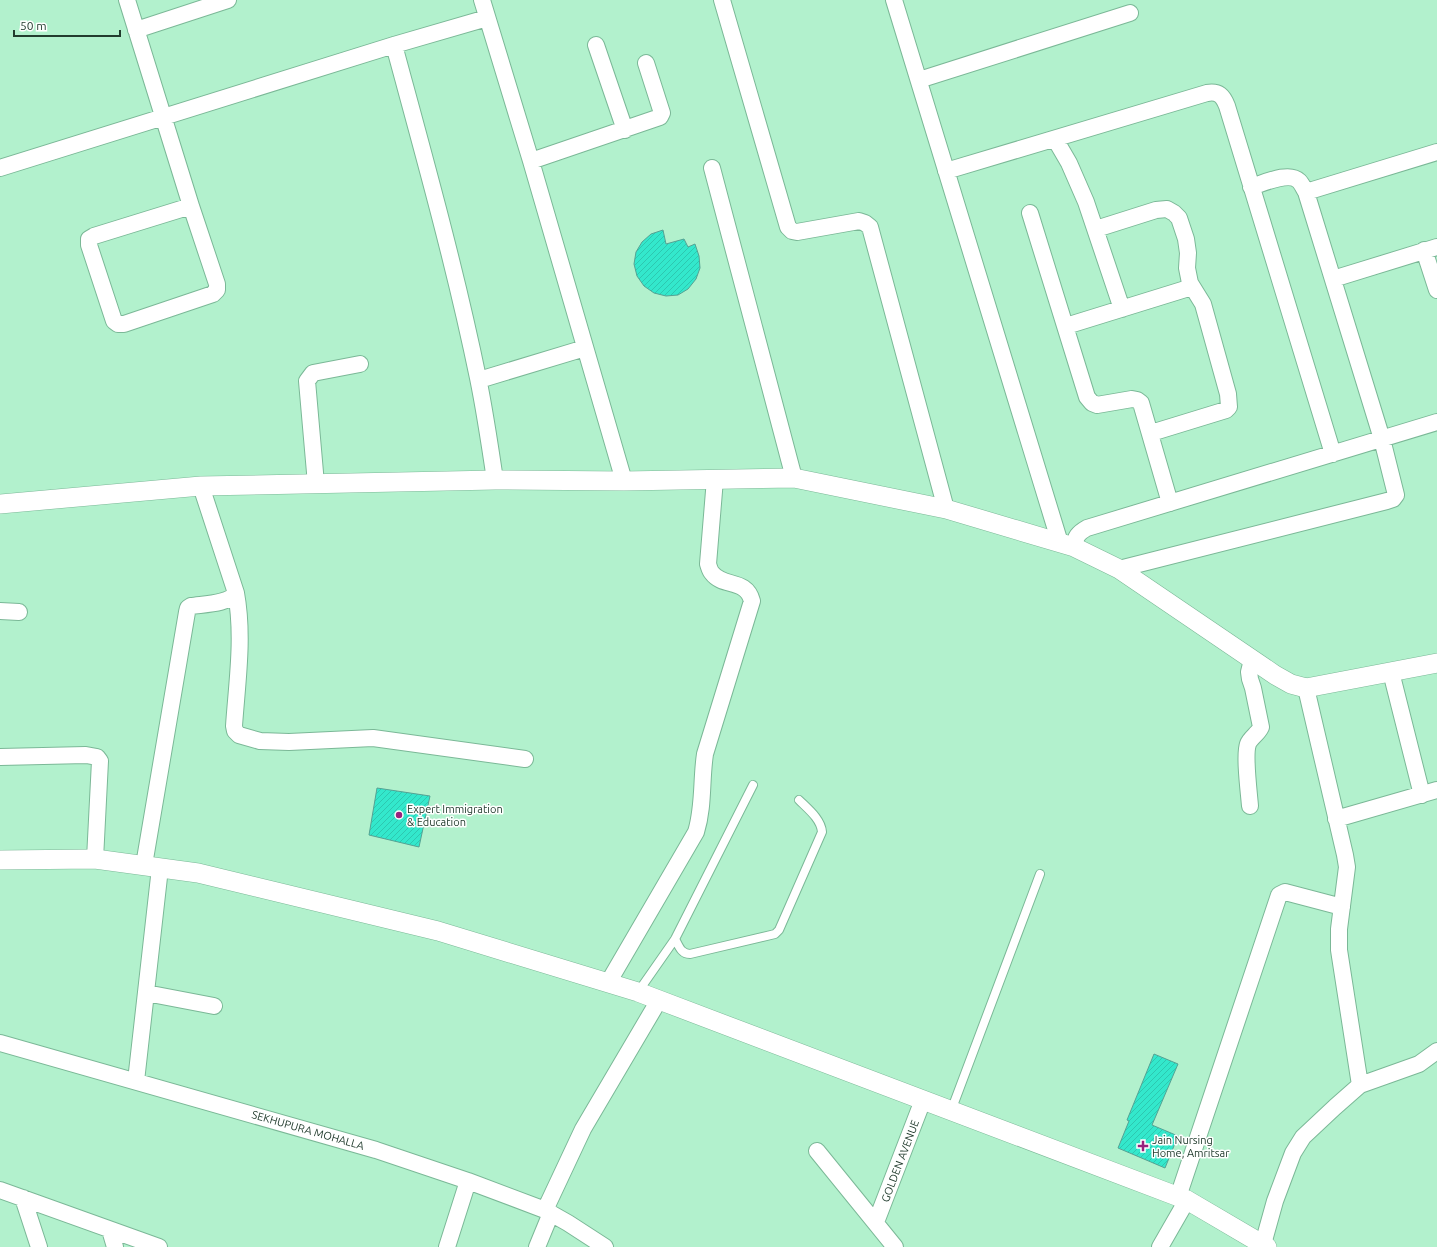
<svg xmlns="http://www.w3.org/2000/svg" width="1437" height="1247" font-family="Ubuntu,sans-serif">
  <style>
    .building { fill: url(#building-hatch); stroke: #55a293 }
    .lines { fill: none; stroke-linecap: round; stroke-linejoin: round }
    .service-casing { stroke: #7bb897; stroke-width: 10 }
    .minor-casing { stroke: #7bb897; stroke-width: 18 }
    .tertiary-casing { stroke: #7bb897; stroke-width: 20 }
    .service { stroke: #fff; stroke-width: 8 }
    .minor { stroke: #fff; stroke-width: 16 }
    .tertiary { stroke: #fff; stroke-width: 19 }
    .poi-dot { fill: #98227d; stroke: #fff; stroke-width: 1.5 }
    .labels { text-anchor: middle; stroke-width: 3; stroke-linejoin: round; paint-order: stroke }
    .poi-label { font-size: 11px; fill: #223c2e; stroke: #fff; text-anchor: start }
    .street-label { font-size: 11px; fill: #223c2e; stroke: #fff }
  </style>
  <defs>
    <pattern id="building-hatch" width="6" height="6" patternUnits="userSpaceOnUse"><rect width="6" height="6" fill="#33e8cc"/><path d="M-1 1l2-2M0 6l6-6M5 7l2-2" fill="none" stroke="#2dc8b0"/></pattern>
  </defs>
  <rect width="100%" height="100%" fill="#b2f1cd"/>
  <path class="building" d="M663,230L666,244L684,239L688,247L695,244L699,256L700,268L696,279L688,289L678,295L666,296L654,293L644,286L637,276L634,264L636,252L642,242L651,234Z
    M377,788L430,796L419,847L369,835Z
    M1154,1054L1178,1064L1152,1125L1178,1136L1165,1168L1118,1148L1129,1121L1127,1120Z"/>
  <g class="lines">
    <defs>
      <path id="service" d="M675,939C679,946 681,954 690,954L775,934L779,930L822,832C821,819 808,809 799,800
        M638,992L675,939L753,785
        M951,1111L1040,874"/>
      <path id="minor" d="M127,0L191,206L217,284V290L213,294L124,324H118L114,321L89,245V239L94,236L191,206
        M482,0L531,161L624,481
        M722,0L788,227L792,231L797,232L859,221L865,223L870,227L946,509
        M894,0L1060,543
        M136,30L228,0
        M394,45C424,156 455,266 478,378C485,412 490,446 495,480
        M596,45L625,130
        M919,80L1130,13
        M1055,139L1069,163L1086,202L1122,309
        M531,161L660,117L662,113L646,63
        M0,168L394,45L487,18
        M712,168L794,478
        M946,171L1207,93C1219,91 1223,96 1227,106L1333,454
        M1306,192L1437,152
        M1030,213L1087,397L1092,403L1097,405L1132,399L1137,400L1141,403L1170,503
        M1096,229L1156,210L1167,209L1174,213L1179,218L1186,239L1188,253L1187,268L1190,283L1203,304L1228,394L1229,407L1226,410L1151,433
        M1424,250L1437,290
        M1333,279L1437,247
        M1066,326L1192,287
        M479,380L585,348
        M316,484L307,381L313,373L360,364
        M1074,547C1075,537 1078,533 1087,528L1437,422
        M1119,569L1387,501L1393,499L1396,495L1382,439L1306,192C1304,189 1302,184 1299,181C1289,171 1264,183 1251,187
        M236,593C244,637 237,682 234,726L235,731L239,735L260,741L289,742L373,738L525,759
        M0,611L19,612
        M1391,672L1422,795
        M0,757L86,755L97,757L100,761L95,859
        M1250,806C1249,793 1244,755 1248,744C1250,738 1258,734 1261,727L1253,688L1250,679L1249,672L1252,660
        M1336,819L1437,790
        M144,865L187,612L188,608L191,606C204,604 229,604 236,593L201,486
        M608,983L696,832C704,806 701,780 705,754L752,601C746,578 723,588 712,573C710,571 709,567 708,564L715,479
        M146,993L214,1006
        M0,1043L376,1150L468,1181L545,1210L568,1223L605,1247
        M136,1081L160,868
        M1360,1085L1419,1064L1437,1051
        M817,1151L895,1247
        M0,1190L159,1247
        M1178,1197L1279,895L1285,892L1342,907
        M23,1198L39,1247
        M545,1210L583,1129L659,1000
        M876,1222L923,1100
        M110,1230L115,1247
        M1263,1244L1275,1201L1293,1153L1303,1137L1335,1107L1360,1085L1339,950V929L1347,867L1345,855L1306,688
        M447,1247L468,1181
        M537,1247L551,1213
        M1160,1247L1187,1200"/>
      <path id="tertiary" d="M0,504L201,486L495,480L624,481L794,478L946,509L1074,547L1119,569L1275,675L1291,684L1306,688L1437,663
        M0,860L95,859L198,873L438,931L638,992L1187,1200L1267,1247"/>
    </defs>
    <use href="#service" class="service-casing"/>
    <use href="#minor" class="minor-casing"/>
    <use href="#tertiary" class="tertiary-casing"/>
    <use href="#service" class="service"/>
    <use href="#minor" class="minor"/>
    <use href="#tertiary" class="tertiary"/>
  </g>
  <g class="poi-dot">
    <circle cx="399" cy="815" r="4"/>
    <path d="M1141 1140h4v4h4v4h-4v4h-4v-4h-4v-4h4z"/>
  </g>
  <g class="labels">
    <g class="poi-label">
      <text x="407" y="813">Expert Immigration<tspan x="407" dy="13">&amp; Education</tspan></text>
      <text x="1152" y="1144">Jain Nursing<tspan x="1152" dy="13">Home, Amritsar</tspan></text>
    </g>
    <g class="street-label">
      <text transform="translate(308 1130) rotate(16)" y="4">SEKHUPURA MOHALLA</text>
      <text transform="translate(900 1161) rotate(-69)" y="4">GOLDEN AVENUE</text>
    </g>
  </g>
  <path d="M14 30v6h106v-6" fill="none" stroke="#223c2e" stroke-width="2"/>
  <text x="20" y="30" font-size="12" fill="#223c2e" stroke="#ffffff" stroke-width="3" paint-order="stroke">50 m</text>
</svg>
